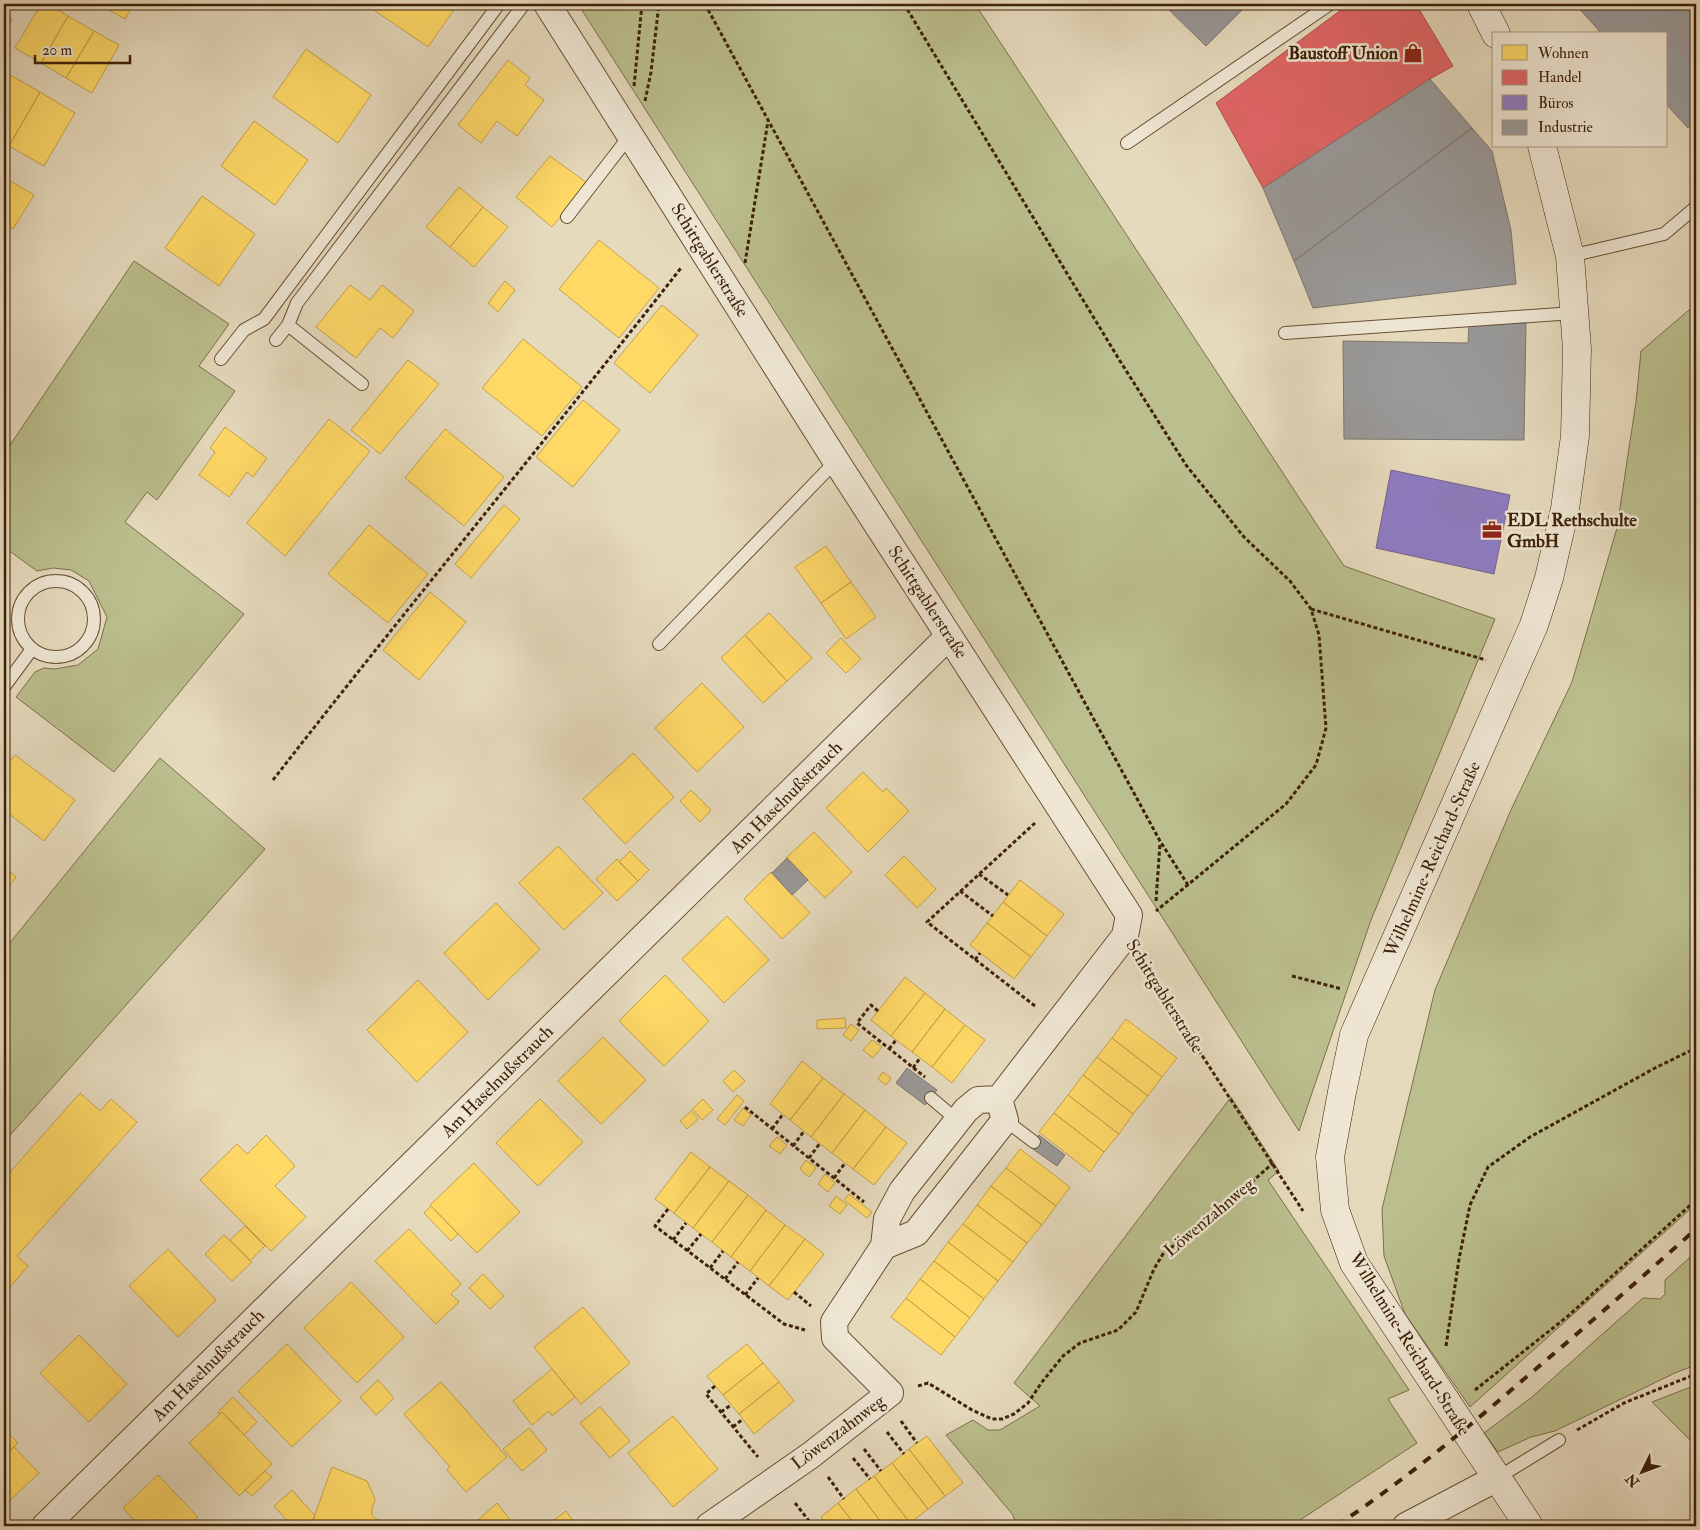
<svg xmlns="http://www.w3.org/2000/svg" width="1700" height="1530" font-family="'IM FELL Double Pica',serif">
  <style>
    .green { fill: #bbbe8d; stroke: #7c704a }
    .homes { fill: #ffd966; stroke: #c5a24a }
    .shops { fill: #e06666; stroke: #af514a }
    .offices { fill: #8e7cc3; stroke: #76618b }
    .industry { fill: #999; stroke: #7e756d }
    .lines { fill: none; stroke-linecap: round; stroke-linejoin: round }
    .lane-casing { stroke: #684f34; stroke-width: 14 }
    .street-casing { stroke: #684f34; stroke-width: 28 }
    .secondary-casing { stroke: #3e2107; stroke-width: 29 }
    .path { stroke: #3e2107; stroke-width: 3; stroke-dasharray: 4 2.5; stroke-linecap: butt }
    .lane { stroke: #efe7d4; stroke-width: 12 }
    .street { stroke: #efe7d4; stroke-width: 26 }
    .secondary { stroke: #efe7d4; stroke-width: 28 }
    .rail { stroke: #3e2107; stroke-width: 4; stroke-dasharray: 9 9; stroke-linecap: butt }
    .labels { text-anchor: middle; stroke-width: 5; stroke-linejoin: round; paint-order: stroke }
    .poi-label { font-size: 18px; font-weight: bold; fill: #3e2107; stroke: #efe7d4; text-anchor: end }
    .street-label { font-size: 18px; fill: #3e2107; stroke: #efe7d4 }
  </style>
  <rect width="100%" height="100%" fill="#e6dabd"/>
  <filter id="stains"><feTurbulence type="fractalNoise" baseFrequency=".004" numOctaves="4"/><feColorMatrix values="0 0 0 0 .2 0 0 0 0 .09 0 0 0 0 .02 0 0 0 .5 -.17"/></filter>
  <radialGradient id="worn" r=".72"><stop offset=".6" stop-color="#630" stop-opacity="0"/><stop offset="1" stop-color="#630" stop-opacity=".3"/></radialGradient>
  <path class="green" d="M578,4H975L1344,566L1495,619L1371,920L1299,1131Z
    M134,261L229,324L199,366L235,391L157,500L147,492L125,522L244,614L114,772L16,697L35,672L44,668L55,669L78,665L98,649L107,617L89,581L71,570L53,568L37,571L4,547V454Z
    M1696,304V1204L1470,1407L1405,1314L1384,1256L1382,1209L1435,990L1510,812L1572,682L1617,528L1636,402L1641,351Z
    M160,758L265,849L4,1142V950Z
    M1231,1097L1279,1171L1268,1180L1409,1390L1388,1399L1417,1443L1291,1526H1017L1013,1515L946,1435L973,1420L988,1430H1000L1040,1406L1014,1383Z
    M1696,1252V1365L1677,1372L1555,1431L1531,1437L1498,1452L1484,1433L1532,1397L1643,1298L1660,1299L1665,1294V1280Z
    M1696,1385V1446L1652,1402Z"/>
  <path class="homes" d="M41,4H48L68,16L41,63L15,48Z
    M98,4H134L125,19Z
    M365,4H458L428,47Z
    M4,15L12,20L4,35Z
    M68,16L94,31L66,78L41,63Z
    M94,31L119,45L92,93L66,78Z
    M306,49L371,95L338,143L273,97Z
    M508,60L530,78L525,85L544,100L517,136L497,121L481,143L458,125Z
    M5,72L40,92L9,146L4,143Z
    M40,92L75,113L44,166L9,146Z
    M254,121L308,160L275,205L221,166Z
    M550,156L587,183L552,227L516,197Z
    M4,177L34,195L13,229L4,223Z
    M459,187L483,207L450,247L426,227Z
    M202,196L255,234L219,286L165,248Z
    M483,207L508,227L474,267L450,247Z
    M599,240L659,288L619,338L559,289Z
    M505,281L515,290L498,312L488,303Z
    M350,285L370,300L382,285L414,311L393,338L380,328L356,358L316,327Z
    M662,305L698,335L650,393L614,363Z
    M523,339L582,387L542,436L482,388Z
    M408,360L439,384L380,454L351,430Z
    M583,400L620,430L573,487L536,457Z
    M329,419L370,451L285,556L247,523Z
    M225,427L267,458L253,477L247,472L229,497L199,475L215,452L210,448Z
    M445,429L504,477L464,526L405,478Z
    M504,505L520,519L471,578L455,564Z
    M369,525L428,574L388,623L328,574Z
    M826,546L851,582L821,603L795,567Z
    M851,582L876,617L846,639L821,603Z
    M430,592L466,622L419,680L383,650Z
    M769,613L812,658L787,681L745,635Z
    M745,635L787,681L763,703L721,658Z
    M841,638L861,659L846,673L826,653Z
    M702,683L744,727L697,772L655,728Z
    M633,753L674,797L625,844L583,799Z
    M15,755L75,800L44,841L4,810V769Z
    M863,772L883,792L886,788L909,811L868,852L826,808Z
    M691,790L711,810L700,822L680,801Z
    M814,832L852,872L825,898L786,858Z
    M558,846L603,893L564,930L519,883Z
    M630,851L649,870L638,881L619,862Z
    M904,856L936,889L917,908L885,875Z
    M617,859L638,881L617,901L596,879Z
    M4,867L16,877L4,893Z
    M771,872L810,913L782,939L744,899Z
    M1020,880L1064,914L1047,936L1003,902Z
    M1003,902L1047,936L1031,957L987,923Z
    M496,903L540,949L488,1000L444,953Z
    M727,916L769,960L724,1003L682,959Z
    M987,923L1031,957L1014,979L970,945Z
    M665,975L709,1021L664,1066L619,1021Z
    M905,977L925,993L891,1036L871,1020Z
    M418,980L468,1032L417,1082L367,1030Z
    M925,993L945,1009L912,1052L891,1036Z
    M945,1009L965,1025L932,1067L912,1052Z
    M845,1018L846,1028L817,1029V1020Z
    M1126,1019L1177,1058L1162,1077L1112,1038Z
    M851,1024L859,1030L851,1041L843,1035Z
    M965,1025L985,1040L952,1083L932,1067Z
    M603,1037L646,1080L601,1124L558,1081Z
    M1112,1038L1162,1077L1148,1096L1097,1057Z
    M872,1040L882,1047L873,1058L863,1050Z
    M1097,1057L1148,1096L1133,1114L1083,1075Z
    M802,1061L823,1078L790,1120L770,1104Z
    M734,1070L745,1081L733,1092L723,1081Z
    M883,1072L891,1078L886,1085L878,1079Z
    M1083,1075L1133,1114L1119,1134L1068,1095Z
    M823,1078L844,1094L811,1137L790,1120Z
    M80,1093L100,1111L111,1099L137,1122L17,1256L28,1266L4,1294V1179Z
    M844,1094L865,1110L832,1153L811,1137Z
    M737,1095L744,1101L725,1125L717,1119Z
    M1068,1095L1119,1134L1104,1152L1054,1113Z
    M540,1099L583,1142L538,1186L496,1143Z
    M703,1099L713,1110L702,1120L692,1109Z
    M743,1108L751,1115L743,1126L734,1120Z
    M865,1110L886,1127L853,1169L832,1153Z
    M691,1111L698,1119L687,1129L680,1121Z
    M1054,1113L1104,1152L1090,1172L1039,1132Z
    M886,1127L907,1143L874,1185L853,1169Z
    M266,1135L295,1166L275,1186L306,1217L271,1251L200,1180L237,1144L247,1154Z
    M777,1137L787,1145L780,1154L769,1146Z
    M1020,1149L1070,1187L1056,1206L1006,1168Z
    M691,1152L710,1167L674,1213L655,1199Z
    M806,1160L816,1168L809,1177L800,1169Z
    M474,1163L520,1212L477,1253L430,1205Z
    M710,1167L729,1181L693,1228L674,1213Z
    M1006,1168L1056,1206L1042,1225L991,1186Z
    M825,1174L835,1183L828,1192L818,1184Z
    M729,1181L748,1195L712,1242L693,1228Z
    M991,1186L1042,1225L1027,1243L977,1205Z
    M849,1194L872,1212L867,1218L844,1200Z
    M748,1195L766,1210L731,1257L712,1242Z
    M836,1196L847,1205L840,1214L829,1206Z
    M977,1205L1027,1243L1013,1262L963,1224Z
    M431,1206L458,1234L451,1241L424,1213Z
    M766,1210L785,1225L750,1271L731,1257Z
    M963,1224L1013,1262L998,1281L948,1242Z
    M785,1225L805,1239L769,1286L750,1271Z
    M245,1226L265,1246L250,1261L230,1240Z
    M409,1229L461,1284L451,1294L459,1302L436,1324L375,1261Z
    M224,1235L252,1262L232,1281L205,1254Z
    M805,1239L824,1254L788,1300L769,1286Z
    M948,1242L998,1281L984,1299L934,1261Z
    M168,1249L216,1300L178,1337L129,1286Z
    M934,1261L984,1299L970,1318L920,1279Z
    M483,1274L504,1296L490,1309L469,1288Z
    M920,1279L970,1318L955,1337L906,1298Z
    M351,1282L404,1337L357,1383L304,1328Z
    M906,1298L955,1337L941,1355L891,1317Z
    M583,1307L630,1363L581,1404L534,1347Z
    M79,1335L127,1384L89,1422L40,1373Z
    M287,1344L341,1401L292,1447L238,1391Z
    M747,1344L763,1363L723,1395L707,1376Z
    M763,1363L779,1382L739,1414L723,1395Z
    M552,1369L575,1397L552,1416L549,1411L532,1425L513,1401Z
    M378,1380L394,1398L376,1415L360,1397Z
    M441,1382L507,1457L466,1492L447,1470L450,1467L404,1414Z
    M779,1382L794,1401L754,1434L739,1414Z
    M233,1397L257,1422L244,1435L222,1412L219,1414L218,1412Z
    M600,1407L630,1441L610,1458L580,1423Z
    M222,1412L272,1464L239,1496L189,1443Z
    M673,1416L718,1469L673,1507L628,1453Z
    M4,1428L18,1443L4,1456Z
    M529,1428L547,1450L522,1471L503,1449Z
    M927,1436L963,1483L945,1496L909,1449Z
    M14,1447L39,1473L4,1506V1456Z
    M909,1449L945,1496L928,1509L892,1463Z
    M892,1463L928,1509L910,1523L874,1476Z
    M332,1467L367,1481L375,1499L372,1509V1515L376,1519L384,1523L386,1526H311Z
    M265,1471L272,1477L252,1496L245,1490Z
    M158,1475L198,1517L188,1526H140L123,1508Z
    M874,1476L910,1523L906,1526H884L856,1489Z
    M856,1489L884,1526H856L838,1503Z
    M292,1490L315,1516L311,1526H292L274,1506Z
    M497,1503L515,1526H478L475,1523Z
    M838,1503L856,1526L827,1525L821,1517Z
    M566,1511L577,1526H546Z"/>
  <path class="shops" d="M1349,4H1416L1453,66L1430,79L1263,188L1216,103Z"/>
  <path class="offices" d="M1391,470L1510,495L1494,574L1376,548Z"/>
  <path class="industry" d="M1163,4H1248L1206,46Z
    M1575,4H1696V121L1688,128L1666,104V34H1602Z
    M1430,79L1472,128L1294,261L1263,188Z
    M1696,121V134L1690,127Z
    M1472,128L1492,151L1511,230L1516,284L1313,308L1294,261Z
    M1526,323L1524,440L1344,439L1343,341L1468,343L1469,324Z
    M787,858L808,880L792,895L772,873Z
    M907,1068L937,1090L925,1105L896,1083Z
    M1039,1135L1065,1155L1057,1166L1030,1147Z"/>
  <g class="lines">
    <defs>
      <path id="lane" d="M1127,143L1330,4
        M567,217L631,134
        M1570,256L1664,234L1696,207
        M1285,333L1574,313
        M276,340L288,325
        M221,359L244,330L264,319L499,4
        M362,384L288,325L297,303L524,4
        M18 619a38 38 0 1 1 76 0a38 38 0 1 1-76 0Z
        M659,644L836,461
        M4,687L32,649
        M931,1098L957,1120
        M1005,1120L1034,1142
        M1497,1478L1559,1440"/>
      <path id="street" d="M547,4L836,461L1129,915L1125,936L999,1099L978,1100L966,1110L902,1191L887,1219L884,1246L834,1322L835,1338L890,1393L811,1455L709,1526
        M884,1246L916,1233L1005,1120L999,1099
        M45,1526L949,636
        M1406,1526L1497,1478"/>
      <path id="secondary" d="M1481,4L1496,34
        M1529,1526L1354,1263L1335,1210L1330,1157L1342,1092L1354,1035L1534,625L1549,578L1565,509L1575,436L1577,349L1570,256L1542,146"/>
    </defs>
    <use href="#lane" class="lane-casing"/>
    <use href="#street" class="street-casing"/>
    <use href="#secondary" class="secondary-casing"/>
    <path class="path" d="M705,4L1160,841L1188,885
      M904,4L1120,361L1186,465L1244,537L1290,581L1311,609L1319,635L1326,728L1316,765L1286,804L1156,911
      M634,86L642,4
      M645,101L651,72L659,4
      M745,263L768,121
      M1311,609L1486,660
      M273,780C407,608 546,440 681,268
      M979,874L1008,895
      M960,891L993,916
      M1156,901L1160,843
      M975,960L980,953
      M1142,963L1303,1211
      M1292,976L1342,989
      M1035,1006L927,922L1035,823
      M878,1011L871,1005L857,1023L925,1077
      M889,1049L896,1040
      M913,1068L920,1058
      M745,1107L864,1202
      M772,1129L783,1114
      M793,1146L804,1131
      M809,1158L820,1143
      M834,1178L845,1163
      M668,1209L655,1226L784,1324L805,1330
      M673,1240L686,1223
      M687,1251L701,1234
      M710,1268L723,1251
      M725,1279L738,1262
      M794,1292L811,1306
      M745,1295L758,1278
      M1446,1346L1459,1259L1470,1205L1488,1167L1530,1137L1655,1068L1696,1048
      M715,1386L706,1394L758,1457
      M918,1386L928,1383L972,1410L992,1419H1002L1014,1414L1028,1403L1042,1382L1063,1356L1080,1343L1118,1330L1136,1312L1154,1269L1163,1254L1235,1197L1273,1163
      M1475,1390L1568,1316L1696,1200
      M721,1412L731,1405
      M901,1421L917,1443
      M733,1427L743,1419
      M1577,1430L1624,1403L1696,1374
      M887,1432L904,1454
      M864,1449L881,1471
      M853,1458L870,1479
      M828,1477L844,1499
      M795,1503L813,1526
      M826,1526L827,1525"/>
    <use href="#lane" class="lane"/>
    <use href="#street" class="street"/>
    <use href="#secondary" class="secondary"/>
    <path class="rail" d="M1336,1526C1402,1482 1464,1431 1524,1379C1582,1330 1639,1280 1696,1229"/>
  </g>
  <defs>
    <symbol id="shop-bare" viewBox="-9 -9 18 18"><path d="M-5-2.5h2.3a2.7 3.5 0 0 1 5.4 0H5L5.5 6h-11ZM-1.5-2.5h3a1.5 2.3 0 0 0-3 0Z" fill="#8f2418" stroke="#efe7d4" stroke-width="2.5" paint-order="stroke"/></symbol>
    <symbol id="office-bare" viewBox="-9 -9 18 18"><path d="M-6-3h4V-5.5h4V-3h4V5H-6ZM-1-4.5V-3h2v-1.5ZM-6 0V1H6V0Z" fill="#8f2418" stroke="#efe7d4" stroke-width="2.5" paint-order="stroke"/></symbol>
  </defs>
  <g fill-rule="evenodd">
    <use href="#shop-bare" x="1399" y="39" width="28" height="28"/>
    <use href="#office-bare" x="1478" y="516" width="28" height="28"/>
  </g>
  <g class="labels">
    <g class="poi-label">
      <text x="1398" y="59">Baustoff Union</text>
      <text x="1507" y="526" text-anchor="start">EDL Rethschulte<tspan x="1507" dy="21">GmbH</tspan></text>
    </g>
    <g class="street-label">
      <text transform="translate(710 260) rotate(58)" y="6">Schittgablerstraße</text>
      <text transform="translate(928 602) rotate(57)" y="6">Schittgablerstraße</text>
      <text transform="translate(786 797) rotate(-45)" y="6">Am Haselnußstrauch</text>
      <text transform="translate(1432 859) rotate(-66)" y="6">Wilhelmine-Reichard-Straße</text>
      <text transform="translate(1165 996) rotate(58)" y="6">Schittgablerstraße</text>
      <text transform="translate(497 1081) rotate(-45)" y="6">Am Haselnußstrauch</text>
      <text transform="translate(1209 1217) rotate(-40)" y="6">Löwenzahnweg</text>
      <text transform="translate(1410 1344) rotate(58)" y="6">Wilhelmine-Reichard-Straße</text>
      <text transform="translate(208 1365) rotate(-45)" y="6">Am Haselnußstrauch</text>
      <text transform="translate(838 1432) rotate(-37)" y="6">Löwenzahnweg</text>
    </g>
  </g>
  <rect width="1700" height="1530" fill="none" stroke="#e6dabd" stroke-width="20"/>
  <rect x="5" y="5" width="1690" height="1520" fill="none" stroke="#3e2107" stroke-width="2.5"/>
  <rect x="10" y="10" width="1680" height="1510" fill="none" stroke="#3e2107"/>
  <rect x="1492" y="32" width="175" height="115" fill="#efe7d4" stroke="#a89882"/>
  <rect x="1502" y="45" width="25" height="15" fill="#ffd966" stroke="#a89882"/>
  <text x="1538" y="58" font-size="15" fill="#3e2107">Wohnen</text>
  <rect x="1502" y="70" width="25" height="15" fill="#e06666" stroke="#a89882"/>
  <text x="1538" y="82" font-size="15" fill="#3e2107">Handel</text>
  <rect x="1502" y="95" width="25" height="15" fill="#8e7cc3" stroke="#a89882"/>
  <text x="1538" y="108" font-size="15" fill="#3e2107">Büros</text>
  <rect x="1502" y="120" width="25" height="15" fill="#999999" stroke="#a89882"/>
  <text x="1538" y="132" font-size="15" fill="#3e2107">Industrie</text>
  <g transform="translate(1642 1472) rotate(228)" stroke="#efe7d4" stroke-width="4" paint-order="stroke">
  <path d="M0-4L9 19L0 12L-9 19Z" fill="#3e2107"/>
  <text y="-8" font-size="14" font-weight="bold" text-anchor="middle" fill="#3e2107">N</text>
  </g>
  <path d="M35 55v8h95v-8" fill="none" stroke="#3e2107" stroke-width="2.5"/>
  <text x="42" y="55" font-size="15" fill="#3e2107" stroke="#efe7d4" stroke-width="4" paint-order="stroke">20 m</text>
  <rect width="100%" height="100%" filter="url(#stains)"/>
  <rect width="100%" height="100%" fill="url(#worn)"/>
</svg>
